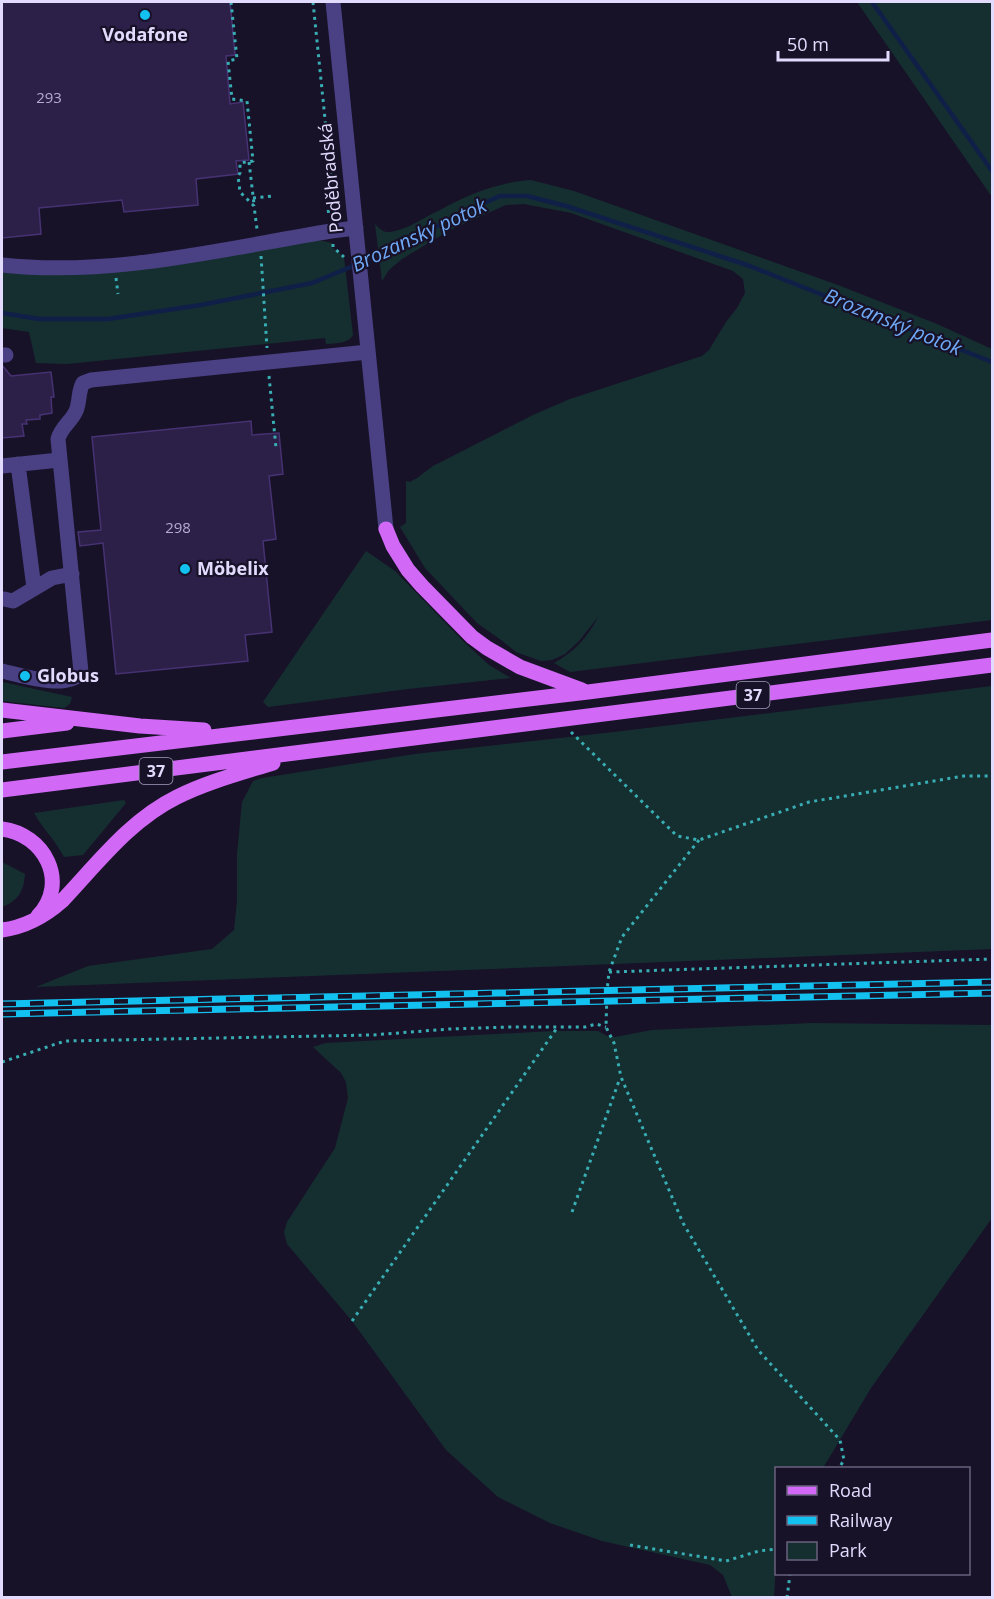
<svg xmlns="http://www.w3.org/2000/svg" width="994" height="1599" font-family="'Open Sans',sans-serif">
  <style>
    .green { fill: #152f31 }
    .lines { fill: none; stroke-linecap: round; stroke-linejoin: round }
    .stream { stroke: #101f48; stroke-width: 4.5 }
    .building { fill: #2c1f48; stroke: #463272; stroke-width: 1.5 }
    .path { stroke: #38adb3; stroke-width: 3; stroke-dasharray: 3 4.5; stroke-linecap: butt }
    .minor { stroke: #4a4084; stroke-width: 15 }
    .major { stroke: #d169f6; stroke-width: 15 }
    .rail-casing { stroke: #13c1f0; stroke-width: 7 }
    .rail { stroke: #181228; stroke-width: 4.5; stroke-dasharray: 14; stroke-linecap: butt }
    .poi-dot { fill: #13c1f0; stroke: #181228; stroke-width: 2 }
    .labels { text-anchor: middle; stroke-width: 4.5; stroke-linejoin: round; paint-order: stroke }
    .number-label { font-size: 15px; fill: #b4acd0 }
    .shield { fill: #181228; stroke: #a59fbd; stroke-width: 1.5 }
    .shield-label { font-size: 16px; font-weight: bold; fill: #e2dbfd }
    .poi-label { font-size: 18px; font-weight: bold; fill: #e2dbfd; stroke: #181228; text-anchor: start }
    .street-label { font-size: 18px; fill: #e2dbfd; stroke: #181228 }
    .water-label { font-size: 20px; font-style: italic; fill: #6fa9f6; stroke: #181228 }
  </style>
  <rect width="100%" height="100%" fill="#181228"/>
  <path class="green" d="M857,2H992V197Z
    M531,180L574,191L838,285L937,324L992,349V620L570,672L554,663C574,652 588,637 598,617L579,641L565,654L552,660L541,661L516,652L501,640L477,623L425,568L400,527L406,523V481L410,482L417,478L433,466L535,414L570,399L702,356L709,350L726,322L737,308L745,293L743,279L733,271L571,213L524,204L506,205L450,230L402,259L389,270L382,281L375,224C380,229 383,233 391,232C408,229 423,218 438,211C467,195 498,182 531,180Z
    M319,240L332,243V247L344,257L353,335C348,344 336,343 326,344L325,338L67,364L36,363L29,332L2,328V270Z
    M366,551L395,571L465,643L489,665L511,678L408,689L268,707L263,702Z
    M2,682L72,697L70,704L64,708L2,701Z
    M992,686V949L36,987L88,966L212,949L234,930L237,901V854L242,802L253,781L262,778L415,754L614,732Z
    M124,800L126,803L83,855L64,857C56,841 43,829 34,813Z
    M2,862L25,874C24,891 18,901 2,907Z
    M812,1023L992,1025V1218L871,1388L823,1468H776V1564L774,1597H732L723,1575L710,1565L602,1541L550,1523L498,1497L446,1450L352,1321L287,1244L284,1232L287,1222L335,1148L348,1098L346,1082L341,1073L313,1047L326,1043L554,1031H598L607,1036L615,1037L652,1030Z"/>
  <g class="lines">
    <path class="stream" d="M872,2L992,171
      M2,313L39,319H108L201,305L312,283L375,257L482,204L500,196H527L566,206L747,265L992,362"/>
  </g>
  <path class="building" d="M2,2H230L235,55L226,56L230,104L243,102L249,160L236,161L238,174L196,179L198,205L124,212L122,200L39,208L41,234L2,238Z
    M2,365L11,376L51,372L54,397H51L52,413L40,415V419L26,420L27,424H22L24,436L2,438Z
    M251,421L252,435L279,433L283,474L269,476L276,539L263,541L272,632L245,635L248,661L116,674L103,543L80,546L78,532L101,530L92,437Z"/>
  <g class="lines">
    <path class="path" d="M231,2L237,59L228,61L232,99L247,101L253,161L240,163V173L238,176L240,192L254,206L257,229
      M313,2L333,197L328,208L329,217
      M249,162L254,204
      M253,198L273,196
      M333,244V247L344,257
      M261,256L267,348
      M116,278L118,294
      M269,376L276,448
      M571,732L677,836L699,840L809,802L964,776H992
      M699,840L622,937L609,972L607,991L606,1027L614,1043L621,1077L683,1223L758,1350L840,1440L844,1460L839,1468
      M609,972L992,959
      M2,1062L65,1041L372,1035L449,1029L510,1027H585L596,1024L606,1027
      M572,1212L620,1078
      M352,1321L557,1028
      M630,1545L726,1561L759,1551L776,1549
      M787,1598L790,1574"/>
    <path class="minor" d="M333,2L386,529
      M2,265C112,277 222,249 331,231L356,228
      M2,355H6
      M18,464L34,588
      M2,466L59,460
      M4,599L13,601L52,578L72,574
      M2,671C20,675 68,691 81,672L58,439C61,427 71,422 76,411C80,402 78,391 83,383L91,380L368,352"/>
    <path class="major" d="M386,529L393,546L408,570L422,586L472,637L487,648L520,667L582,690
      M2,710L140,726L204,730
      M2,731L67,723
      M2,762L588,692L992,640
      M2,790L992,665
      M2,829C44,834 70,882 38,916
      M2,930C25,927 44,917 62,901C97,864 130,820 177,797C207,782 241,773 273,763"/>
    <defs>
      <path id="rail" d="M2,1004L992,982
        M2,1014L992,993"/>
    </defs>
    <use href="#rail" class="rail-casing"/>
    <use href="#rail" class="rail"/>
  </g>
  <g class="poi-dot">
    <circle cx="145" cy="15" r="6"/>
    <circle cx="185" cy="569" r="6"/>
    <circle cx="25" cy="676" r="6"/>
  </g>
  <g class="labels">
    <g class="number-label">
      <text x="49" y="103">293</text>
      <text x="178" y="533">298</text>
    </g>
    <g class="shield">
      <rect x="736.5" y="682" width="33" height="26" rx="4.5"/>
      <rect x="139.5" y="758" width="33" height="26" rx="4.5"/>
    </g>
    <g class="shield-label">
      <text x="753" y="701">37</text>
      <text x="156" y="777">37</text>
    </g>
    <g class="poi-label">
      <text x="145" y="41" text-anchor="middle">Vodafone</text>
      <text x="197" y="575">Möbelix</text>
      <text x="37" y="682">Globus</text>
    </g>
    <g class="street-label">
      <text transform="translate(331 178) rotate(-96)" y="6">Poděbradská</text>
    </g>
    <g class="water-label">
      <text transform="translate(419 235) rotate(-25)" y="7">Brozanský potok</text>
      <text transform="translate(893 322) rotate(22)" y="7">Brozanský potok</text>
    </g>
  </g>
  <rect width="994" height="1599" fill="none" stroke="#e2dbfd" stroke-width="6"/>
  <rect x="775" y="1467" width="195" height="108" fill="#181228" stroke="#69627d" stroke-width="1.5"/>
  <rect x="787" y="1486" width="30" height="9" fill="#d169f6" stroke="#69627d" stroke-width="1.5"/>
  <text x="829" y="1497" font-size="18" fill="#e2dbfd">Road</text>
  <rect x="787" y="1516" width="30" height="9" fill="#13c1f0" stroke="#69627d" stroke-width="1.5"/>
  <text x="829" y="1527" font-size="18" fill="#e2dbfd">Railway</text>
  <rect x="787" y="1542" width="30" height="18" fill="#152f31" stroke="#69627d" stroke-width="1.5"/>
  <text x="829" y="1557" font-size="18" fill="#e2dbfd">Park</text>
  <path d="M778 51v9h110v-9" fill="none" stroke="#e2dbfd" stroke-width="3"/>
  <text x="787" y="51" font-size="18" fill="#e2dbfd" stroke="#181228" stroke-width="4.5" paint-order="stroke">50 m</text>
</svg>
